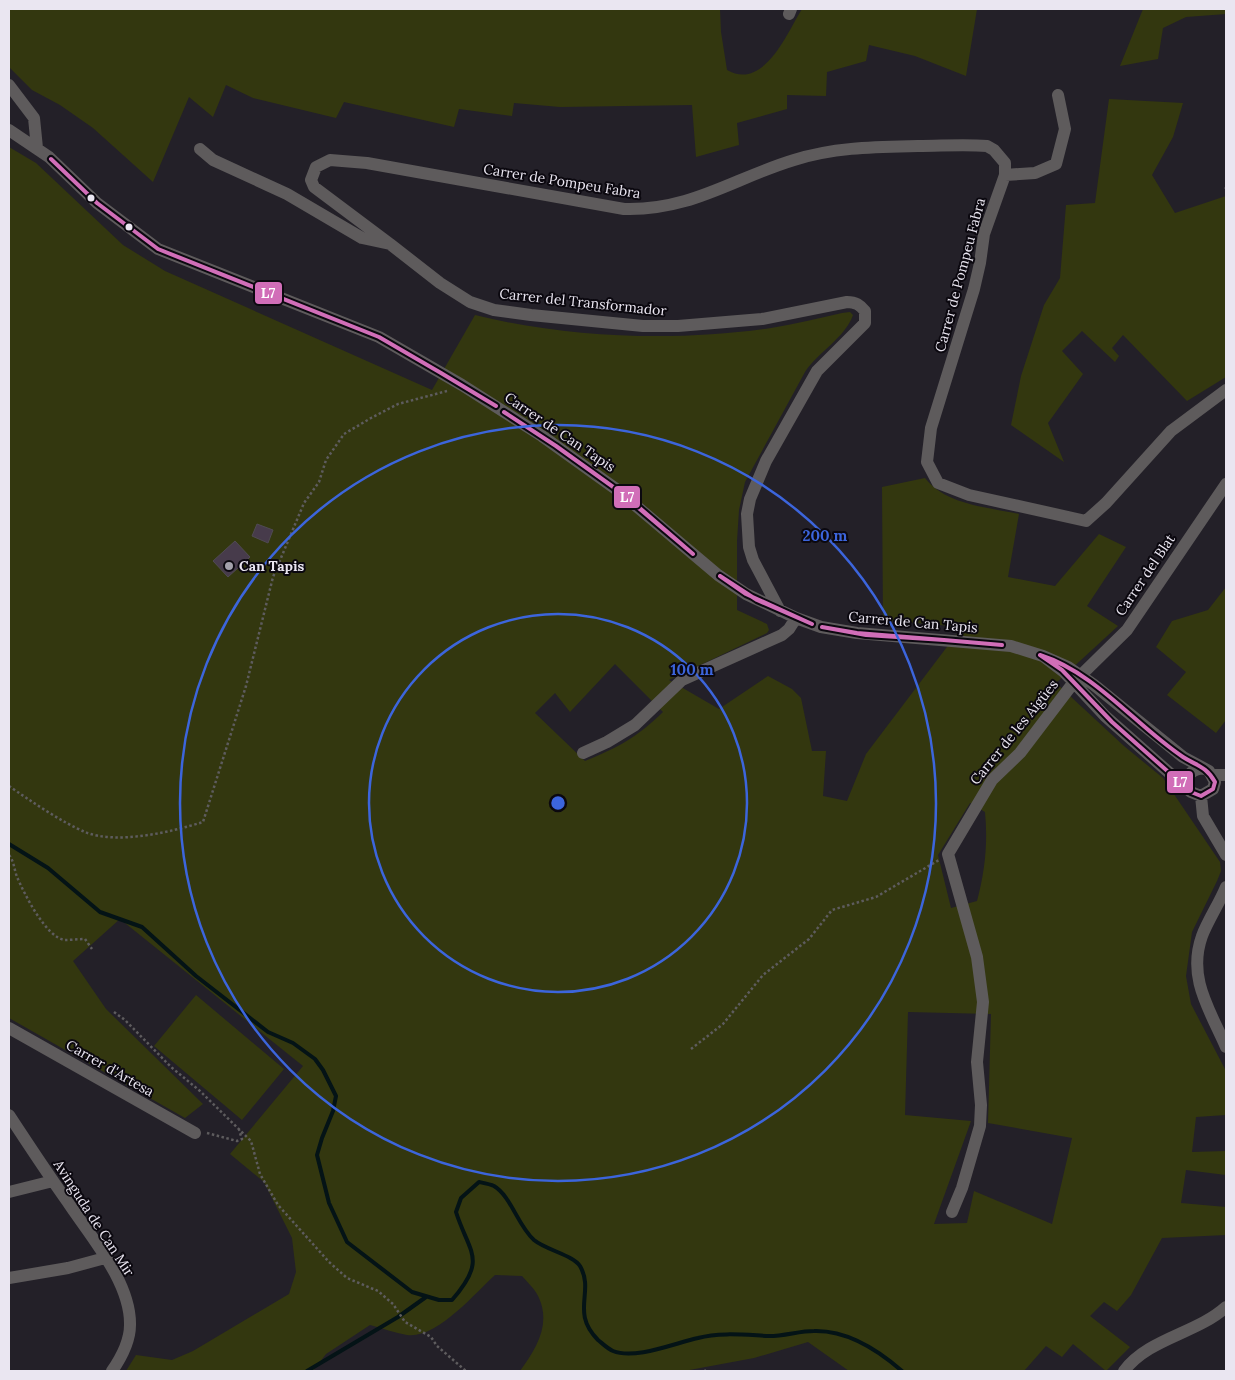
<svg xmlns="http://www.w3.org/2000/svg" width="1235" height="1380" font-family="Lora,serif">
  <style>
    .green { fill: #33370f; fill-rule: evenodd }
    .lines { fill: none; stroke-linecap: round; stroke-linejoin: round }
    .stream { stroke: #041316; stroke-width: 4 }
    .building { fill: #473b4b; stroke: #504b52 }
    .path { stroke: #5e5c5e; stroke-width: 2.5; stroke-dasharray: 2.5 2.5; stroke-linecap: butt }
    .minor { stroke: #5e5b5c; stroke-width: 12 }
    .bus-1-casing { stroke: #0b080f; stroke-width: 8 }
    .bus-1 { stroke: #d16eb8; stroke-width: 4 }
    .ring { fill: none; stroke: #3c65dc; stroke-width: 2.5 }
    .bus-dot { fill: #eae6f1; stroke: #0b080f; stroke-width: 2 }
    .poi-dot { fill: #a4a1ab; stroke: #0b080f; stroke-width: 2 }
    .labels { text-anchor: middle; stroke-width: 4; stroke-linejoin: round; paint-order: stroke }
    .street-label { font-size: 14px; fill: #eae6f1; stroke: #0b080f }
    .poi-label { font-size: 14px; font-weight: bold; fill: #eae6f1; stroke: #0b080f; text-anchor: start }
    .centre { fill: #3c65dc; stroke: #0b080f; stroke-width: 2.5 }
    .ring-label { font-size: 15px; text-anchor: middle; font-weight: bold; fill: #3c65dc; stroke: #0b080f; stroke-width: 4; stroke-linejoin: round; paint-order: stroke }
    .line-badge { stroke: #0b080f; stroke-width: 2 }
    .badge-label { font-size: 14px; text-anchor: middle; font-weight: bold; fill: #fff }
  </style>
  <rect width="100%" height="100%" fill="#232028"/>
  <path class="green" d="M9,9H720L721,32L727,70C764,91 787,33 802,9H977L966,76L915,56L869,45L866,61L827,72L826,96L787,95V109L737,123L739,145L696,157L692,105L560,107L514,103L512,116L459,109L454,127L344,102L336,118L253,98L226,85L213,117L189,97L153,182L93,128L60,105L32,90L9,67Z
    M1143,9H1226V14L1186,17L1163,28L1158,59L1120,66Z
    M1109,99L1183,103L1173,137L1152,175L1175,213L1226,196V377L1187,401L1123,335L1112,348L1119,356L1115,362L1082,331L1062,351L1083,374L1048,423L1064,462L1011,425L1021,376L1044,305L1060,278L1066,205L1095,203Z
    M9,147L36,163L123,245L165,271L432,390L475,315C568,338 676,342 771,328C795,324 819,318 842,313L850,312L853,315C845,338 818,352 805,372L745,482L739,510L737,541V610L767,624L769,630L767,633L669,680L719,709L768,676L792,689L801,698L812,751H826L823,796L847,801L866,754L962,627L883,620L882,487L925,478C946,505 987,507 1019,514L1008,577L1055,586L1099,534L1126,547L1087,606L1118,626L1056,683L1124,746L1163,778L1220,862L1221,871L1217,881L1192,932L1186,976L1191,1004L1226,1071V1115L1196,1117L1192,1152L1226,1151V1175L1186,1170L1181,1203L1226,1207V1235L1162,1238L1131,1295L1117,1311L1104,1302L1090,1316L1130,1347L1106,1371L1073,1344L1062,1357L1046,1346L1024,1371H849L808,1342L754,1358L684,1371H520C536,1349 551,1325 539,1298C536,1290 527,1282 522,1276L495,1275C475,1293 437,1339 407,1335C395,1333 382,1328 370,1325L326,1354L313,1371H126L136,1355L172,1360L193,1351L289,1294L296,1272L292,1238L264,1182L230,1154L303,1066L120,919L73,961L106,1009L203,1104L185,1118L9,1018ZM615,664L663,712C636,738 619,747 585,761L535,713L555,693L570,712ZM970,803L985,812C988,843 985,871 977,901L951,908L938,855ZM908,1012L991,1014L988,1123L1072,1138L1052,1224L974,1191L967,1223L934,1224L971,1121L905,1115Z
    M1226,587V720L1216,733L1167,695L1186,672L1156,647L1172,621L1208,610Z
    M196,995L284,1069L242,1120L154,1046Z"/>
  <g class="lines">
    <path class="stream" d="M9,844L48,868L100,912L142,927L196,976L268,1032L293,1043L315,1059L323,1070L336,1096L333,1111L322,1138L317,1155L329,1203L347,1242L412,1292L439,1300H452C488,1259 469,1253 456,1212L461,1198L479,1182C484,1183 490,1184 494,1186C511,1196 518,1226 534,1240C546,1250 573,1255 580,1266C595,1292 570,1312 598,1340C603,1344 608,1349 613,1351C635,1360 675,1343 698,1338C720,1332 746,1335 769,1336C785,1336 799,1331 814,1331C848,1330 878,1350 902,1371
      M307,1371L398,1317L426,1297"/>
  </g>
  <path class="building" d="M257,524L273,530L268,543L252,536Z
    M235,541L250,557L228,577L213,561Z"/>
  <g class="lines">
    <path class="path" d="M1225,189L1226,188
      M9,786C29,800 63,823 85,832C117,845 171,832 203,822L246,686L273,577L304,503L319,482L326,460L344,434L371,418L398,404L447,391
      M9,855C14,861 14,869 17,877C24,893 46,938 65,940C71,940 78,939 85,939L92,949
      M114,1012L125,1020L171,1067L200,1091L251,1141L260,1174L278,1205L329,1262L347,1278L378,1291L393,1304L405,1322L431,1337L437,1346L466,1371
      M691,1049L723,1024L763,975L809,939L832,910L876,897L939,860
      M207,1133L237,1141L242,1139L239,1130
      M705,1371L706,1370"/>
    <path class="minor" d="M789,14L791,9
      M9,85L34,118L37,148
      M9,130L49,157L97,203L158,249L379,337L462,385L542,436L616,489L718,575L746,594L796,618L821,627L857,633L1011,646L1043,656L1068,667L1094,685L1183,757L1209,771L1215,782L1213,789L1201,796L1191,792L1105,716L1064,672L1043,656
      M200,149L213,160L287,194L362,238L390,244L440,283L470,302L494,310L531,315L643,326H678L762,319L847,302C856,302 860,305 865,311V323L817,371L766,461L750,499L747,514L749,547L753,560L780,611
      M1005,175L1035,173L1056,164L1065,129L1058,95
      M390,244L314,187L311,180L316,167L330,160L367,163L624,209C691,211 734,178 794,160C835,147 876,147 918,146C941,146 964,144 987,146L994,150L1005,163V175L984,234L980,263L974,289L931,428L927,462L938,483L969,495L1086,521L1106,503L1171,431L1226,390
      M583,753L607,742L635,725L682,680L782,635L789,629L796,618
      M1213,775H1226
      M1188,788C1186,776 1190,770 1203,768
      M1201,796L1203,816L1226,855
      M1226,887C1219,904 1208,920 1202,936C1187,978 1210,1010 1226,1047
      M9,1028L195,1133
      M9,1115C28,1144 47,1173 67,1201C90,1236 131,1282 130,1325C130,1341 121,1358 112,1371
      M9,1192L53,1181
      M952,1212L962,1188L980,1126L981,1105L977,1062L983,1002L977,957L948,854L992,780L1020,753L1074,682L1127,630L1226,484
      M9,1278L68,1268L105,1258
      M1124,1371C1149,1338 1196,1334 1226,1307"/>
    <defs>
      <path id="bus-1" d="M51,159L97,203
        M51,159L97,203
        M97,203L158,249
        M97,203L158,249
        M158,249L379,337
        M379,337L441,373
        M379,337L441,373
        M441,373L496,406
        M441,373L496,406
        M504,412L556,446
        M504,412L556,446
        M556,446L627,497L693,554
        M556,446L616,489L693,554
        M720,576L746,594L812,624
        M720,576L757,600L812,624
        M822,627L857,633L944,640
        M822,627L866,635L944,640
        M944,640L1002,645
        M944,640L1002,645
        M1040,655C1096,673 1135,725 1183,757C1197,766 1206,766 1215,782L1213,789L1201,796L1191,792L1112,722L1062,670Z"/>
    </defs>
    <use href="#bus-1" class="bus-1-casing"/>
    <use href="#bus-1" class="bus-1"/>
  </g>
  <g class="ring">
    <circle cx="558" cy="803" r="189"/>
    <circle cx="558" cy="803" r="378"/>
  </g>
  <g class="bus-dot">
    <circle cx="91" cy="198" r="4.5"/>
    <circle cx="129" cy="227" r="4.5"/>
  </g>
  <circle class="poi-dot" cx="229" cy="566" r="5"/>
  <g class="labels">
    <g class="street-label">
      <text transform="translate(562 181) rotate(9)" y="5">Carrer de Pompeu Fabra</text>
      <text transform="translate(960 275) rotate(-75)" y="5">Carrer de Pompeu Fabra</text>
      <text transform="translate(583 302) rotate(6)" y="5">Carrer del Transformador</text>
      <text transform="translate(560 432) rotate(34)" y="5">Carrer de Can Tapis</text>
      <text transform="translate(1145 575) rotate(-56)" y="5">Carrer del Blat</text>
      <text transform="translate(913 622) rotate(5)" y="5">Carrer de Can Tapis</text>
      <text transform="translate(1014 732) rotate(-51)" y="5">Carrer de les Aigües</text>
      <text transform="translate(110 1068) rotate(30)" y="5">Carrer d'Artesa</text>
      <text transform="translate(94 1218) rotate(57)" y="5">Avinguda de Can Mir</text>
    </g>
    <g class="poi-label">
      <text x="239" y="571">Can Tapis</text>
    </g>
  </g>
  <circle cx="558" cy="803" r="8" class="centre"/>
  <g class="ring-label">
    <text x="825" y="541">200 m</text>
    <text x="692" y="675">100 m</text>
  </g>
  <g class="line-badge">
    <rect x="254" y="281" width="29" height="24" rx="5" fill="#d16eb8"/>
    <rect x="613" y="485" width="28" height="24" rx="5" fill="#d16eb8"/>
    <rect x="1166" y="770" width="28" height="24" rx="5" fill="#d16eb8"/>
  </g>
  <g class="badge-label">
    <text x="268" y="298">L7</text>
    <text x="627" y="502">L7</text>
    <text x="1180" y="787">L7</text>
  </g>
  <rect width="1235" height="1380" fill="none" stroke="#eae6f1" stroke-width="20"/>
</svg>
